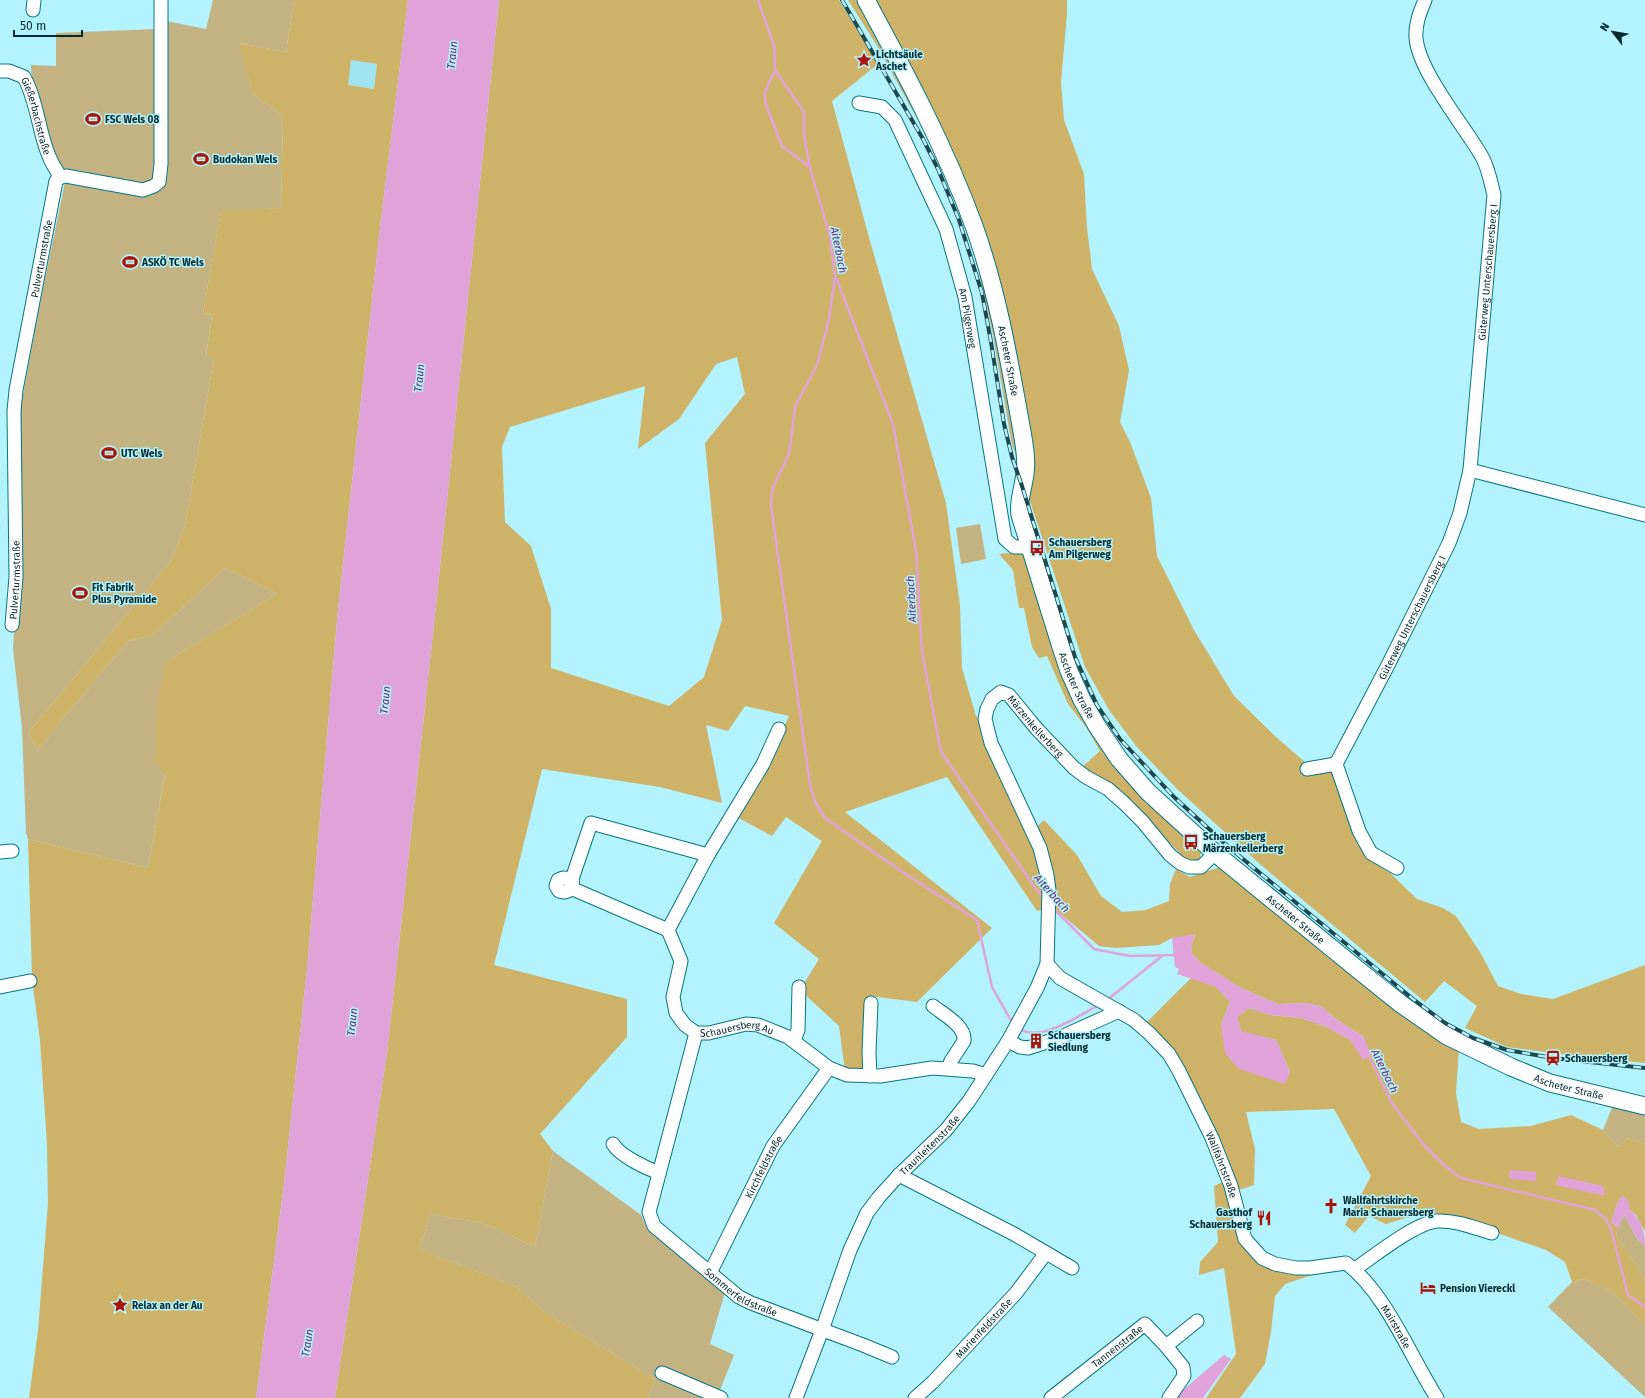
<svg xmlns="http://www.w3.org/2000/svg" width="1645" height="1398" font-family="'Fira Sans',sans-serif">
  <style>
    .built { fill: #9fe4f0 }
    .green { fill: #c3b282 }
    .forest { fill: #ceb267; fill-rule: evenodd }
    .water { fill: #dfa3da }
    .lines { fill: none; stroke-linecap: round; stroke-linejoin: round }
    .stream { stroke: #dfa3da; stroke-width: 2.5 }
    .minor-casing { stroke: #087583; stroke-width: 15 }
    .major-casing { stroke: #087583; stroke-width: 19 }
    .minor { stroke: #fff; stroke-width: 13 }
    .major { stroke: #fff; stroke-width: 17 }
    .rail-casing { stroke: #1d484e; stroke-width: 4 }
    .rail { stroke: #b3f3fe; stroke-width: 2.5; stroke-dasharray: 8; stroke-linecap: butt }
    .labels { text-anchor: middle; stroke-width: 3; stroke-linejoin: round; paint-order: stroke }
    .poi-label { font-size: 10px; font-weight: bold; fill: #00282d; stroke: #b3f3fe; text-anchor: start }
    .street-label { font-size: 10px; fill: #00282d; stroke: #b3f3fe }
    .water-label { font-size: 11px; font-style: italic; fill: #6b2567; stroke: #b3f3fe }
  </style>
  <rect width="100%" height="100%" fill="#b3f3fe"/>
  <path class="built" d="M351,60L377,64L374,89L347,85Z"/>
  <path class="green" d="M213,0H294L286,52L240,43L252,93L283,116L281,208L221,212L203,313L212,315L206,356L214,358L185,526L171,561L28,733L37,750L128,641L152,636L225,568L277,594L167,661L165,773L148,868L28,839L26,833L22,728L13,649L21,500V406L38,313L65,182L149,196L161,189L166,21L206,29Z
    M156,29V174L150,183L138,186L66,172L56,164L32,85L31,65L56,66V33Z
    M882,40L926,122L969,228L999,338L1019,464L1012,445L993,335L976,259L949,181L937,155L876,44Z
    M980,524L986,559L961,564L956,528Z
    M1613,1105L1645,1112V1144L1628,1138L1618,1147L1603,1130Z
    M553,1151L641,1215L645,1224L725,1292L710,1344L734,1355L718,1395L724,1398H648L655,1379L543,1311L517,1287L420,1249L430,1214L483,1223L535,1247Z
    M1625,1215L1636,1237L1645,1246V1282L1632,1258L1616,1236L1618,1227Z
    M1583,1279L1606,1288L1622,1301L1645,1326V1397L1548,1307L1572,1282Z"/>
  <path class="forest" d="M294,0H408L380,228L338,609L307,969L284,1184L256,1398H29L38,1331L48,1203L47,1144L40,1041L32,978L28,839L148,868L165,774L155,760L158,697L167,661L277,594L225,568L152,636L128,641L37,750L28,733L171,561L185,526L214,358L206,357L212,315L203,313L221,211L281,208L283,116L252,93L239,43L286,52ZM351,60L377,64L374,89L348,85Z
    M499,0H839L878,64L832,101L870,241L946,503L960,605L962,668L976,716L983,724L1031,832L1044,820L1077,855L1101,896L1122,912L1146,910L1169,901L1170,884L1176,869L1190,877L1223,866L1459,1049L1456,1093L1461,1122L1479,1129L1531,1126L1571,1115L1603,1130L1618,1147L1628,1138L1645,1144V1232L1636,1215L1629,1209L1623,1196L1617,1204L1611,1222L1618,1227L1616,1236L1632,1258L1645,1282V1326L1622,1301L1606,1288L1583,1279L1572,1282L1565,1262L1546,1250L1480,1227L1429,1211L1386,1224L1369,1216L1355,1233L1345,1225L1371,1176L1334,1109L1246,1112L1255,1149L1254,1185L1239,1190L1185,1068L1146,1023L1191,978L1216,987L1230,1002L1221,1025L1284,1084L1290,1072L1276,1040L1241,1032L1237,1017L1249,1008L1270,1015L1301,1018L1327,1027L1350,1040L1364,1037L1334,1018L1321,1006L1305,1003L1278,1004L1241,988L1201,963L1192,954L1191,946L1195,935L1172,938L1159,945L1116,948L1099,946L1056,910L1044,909L1037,911L947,777L845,812L992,928L917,1002L869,996L866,1070L845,1071L839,1026L800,990L819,959L774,923L822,841L786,817L772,836L735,816L765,767L789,716L745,706L728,731L706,725L722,803L660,787L542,769L494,965L627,999V1037L540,1134L553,1151L535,1247L483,1223L430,1214L420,1249L517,1287L543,1311L655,1379L648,1398H335L387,1053L435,615ZM737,357L745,394L705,443L722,620L704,677L669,706L551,668V609L531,546L505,522L502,447L510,427L645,386L638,449L679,419L716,364Z
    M848,0H862L882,40L876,44Z
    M872,0H1067V14L1061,82L1064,120L1084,174L1087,228L1092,269L1119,326L1129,370L1120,422L1130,442L1151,498L1157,556L1194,630L1234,696L1276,737L1306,763L1329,769L1340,784L1348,815L1368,859L1390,873L1417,899L1443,908L1456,916L1480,952L1498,986L1521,994L1553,999L1645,965V1063L1569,1055L1507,1047L1465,1028L1477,1006L1444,981L1425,1002L1261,865L1176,788L1137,747L1109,710L1085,667L1028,495L1002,303Z
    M1026,552L1076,700L1184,834L1201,852L1199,861L1188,862L1156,828L1080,769L1100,751L1086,727L1068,704L1047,656L1039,658L1032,647L1024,608H1019L1013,570L999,554Z
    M1225,1181L1239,1230L1273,1268L1312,1275L1285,1284L1275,1296L1271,1332L1265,1364L1240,1398H1206L1236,1354L1224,1268L1199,1275L1200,1262L1218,1242L1214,1186Z"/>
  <path class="water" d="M408,0H499L435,615L387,1053L335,1398H256L284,1184L307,969L338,609L380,228Z
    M1195,934L1191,946L1192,954L1201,963L1241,988L1278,1004L1305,1003L1321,1006L1334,1018L1364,1037L1371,1055L1363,1060L1350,1040L1327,1027L1301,1018L1270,1015L1249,1008L1237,1017L1241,1031L1276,1040L1290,1072L1285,1084L1239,1069L1225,1053L1221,1025L1230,1002L1216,987L1177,974L1179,969L1175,967L1172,938Z
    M1510,1170L1536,1172V1181L1509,1179Z
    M1558,1176L1603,1186L1605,1196L1556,1185Z
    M1623,1195L1629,1202V1209C1641,1220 1645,1230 1645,1246L1636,1237L1625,1215L1618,1227L1611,1222L1617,1204Z
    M1224,1355L1231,1359L1203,1398H1178L1182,1391Z"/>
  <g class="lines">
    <path class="stream" d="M758,0L774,46L775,70L804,112V135L810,168L830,237L835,275L893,424L916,551L922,652L941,752L1036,889L1044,898
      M775,70L765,92V102L782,146L810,167
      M835,276L829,319L817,365L795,407L789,454L773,487L771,505L810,785L815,802L825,818L901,871L977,920L992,987L1013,1024
      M1053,908L1094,949L1130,956L1176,955
      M1107,1000L1162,956
      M1020,1029C1041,1043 1079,1015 1099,1005
      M1368,1054L1391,1102L1424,1145L1444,1165L1461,1178L1595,1210L1605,1218L1611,1229L1628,1295L1645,1307"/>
    <defs>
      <g id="minor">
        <path d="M33,10L34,0"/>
        <path id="s1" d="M0,71H9L24,77C41,108 38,148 61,177"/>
        <path id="s2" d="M859,103L882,107L895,120L946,229L965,297L1005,539L1014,547H1030"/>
        <path d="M1470,470L1645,515"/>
        <path id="s3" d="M12,625L16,577L14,411L16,390L56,181L61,177L66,176L143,190L154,186L159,182L161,164V0"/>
        <path id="s4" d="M779,729L763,764L708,855L668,930L681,961L673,997L676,1013L685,1025L696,1033H709L746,1024L758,1025L788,1037L829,1068L847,1075L880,1076L932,1068L973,1071L986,1075"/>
        <path id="s5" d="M1336,764L1388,665L1449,543L1460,513L1470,470L1494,195C1491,183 1488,166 1481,155C1463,124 1419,72 1416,38C1415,24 1420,12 1425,0"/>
        <path d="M1336,764L1359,831L1371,853L1397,868"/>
        <path d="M1307,769L1336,764"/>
        <path d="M0,852L12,851"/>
        <path d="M572,879L563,878L558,880L556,886L559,891L565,892L573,889"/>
        <path d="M668,930L573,889L572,879L591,823L708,855"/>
        <path id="s6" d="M1047,964L1060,978L1134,1020L1149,1033L1169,1054L1179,1071L1212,1138L1231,1186L1245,1239L1262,1258L1275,1264L1296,1268H1310L1346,1263C1386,1293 1410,1356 1437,1398"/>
        <path d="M0,987L30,981"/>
        <path d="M933,1006C943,1014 966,1026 964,1041L951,1061L948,1068"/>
        <path id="s7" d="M696,1033L649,1212L654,1226L739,1297L751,1303L863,1345L892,1357"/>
        <path d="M794,1040L798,1030L799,987"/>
        <path d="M1008,1041L1020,1047L1028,1048L1059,1038L1119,1011"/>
        <path d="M870,1076L869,1053L871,1003"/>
        <path d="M613,1144C620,1156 646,1168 659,1173"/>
        <path d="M899,1175L1014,1234L1072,1268"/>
        <path d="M1355,1269C1374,1256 1415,1223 1437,1221C1455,1220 1475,1228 1492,1233"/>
        <path id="s8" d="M710,1273L773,1146L829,1068"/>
        <path d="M1166,1346L1183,1367L1184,1376L1169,1398"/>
        <path d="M662,1373L721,1398"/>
        <path id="s9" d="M796,1398L822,1330L850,1250L867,1213L879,1197L899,1175L946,1130L969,1101L1008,1041L1037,988L1047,964L1049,890L1047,875L1040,848L991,743L985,719L987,709L992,699L1001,692L1009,695L1036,728L1074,768L1086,777L1108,789L1124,803L1143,822L1170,855L1180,863L1189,867H1201L1215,853"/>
        <path id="s10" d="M915,1398L933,1382L1016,1293L1046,1253"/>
        <path id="s11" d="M1051,1398L1145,1324L1166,1346L1197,1321"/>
      </g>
      <g id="major">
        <path id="s12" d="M866,0C906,74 945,147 974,226C997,290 1009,359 1021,426C1024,443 1028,463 1024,480C1022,493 1018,502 1020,515L1061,647L1069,671L1082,700L1097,726L1119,759L1148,792L1171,813L1215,853L1356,968L1401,1004L1447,1036L1511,1067L1550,1083L1645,1106"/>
      </g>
    </defs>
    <use href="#minor" class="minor-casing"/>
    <use href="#major" class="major-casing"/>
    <use href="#minor" class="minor"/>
    <use href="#major" class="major"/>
    <defs>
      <path id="rail" d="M842,0L923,139L938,169L959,220L982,293L991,342L1004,424L1012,457L1022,486L1075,657L1097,705L1120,739L1174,797L1232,850L1413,999L1445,1023L1473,1038L1507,1050L1553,1058L1645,1068"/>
    </defs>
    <use href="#rail" class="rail-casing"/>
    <use href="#rail" class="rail"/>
  </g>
  <defs>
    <symbol id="sight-bare" viewBox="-9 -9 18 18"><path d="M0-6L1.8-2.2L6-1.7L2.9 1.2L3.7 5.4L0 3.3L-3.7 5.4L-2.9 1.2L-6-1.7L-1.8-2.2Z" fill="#a8160a" stroke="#b3f3fe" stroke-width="2.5" paint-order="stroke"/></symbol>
    <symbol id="stadium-bare" viewBox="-9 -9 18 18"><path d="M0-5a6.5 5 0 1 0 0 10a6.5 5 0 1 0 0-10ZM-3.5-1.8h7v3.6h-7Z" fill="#a8160a" stroke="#b3f3fe" stroke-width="2.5" paint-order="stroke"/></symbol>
    <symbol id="bus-bare" viewBox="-9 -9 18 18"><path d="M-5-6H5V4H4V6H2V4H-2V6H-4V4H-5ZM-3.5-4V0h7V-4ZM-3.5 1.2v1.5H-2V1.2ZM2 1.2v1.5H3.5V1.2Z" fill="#a8160a" stroke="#b3f3fe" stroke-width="2.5" paint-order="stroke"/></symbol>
    <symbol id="building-bare" viewBox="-9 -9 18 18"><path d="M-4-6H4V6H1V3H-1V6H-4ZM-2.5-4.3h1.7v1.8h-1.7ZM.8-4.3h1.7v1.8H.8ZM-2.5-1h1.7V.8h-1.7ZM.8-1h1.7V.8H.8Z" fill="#a8160a" stroke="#b3f3fe" stroke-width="2.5" paint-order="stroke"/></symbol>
    <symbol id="station-bare" viewBox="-9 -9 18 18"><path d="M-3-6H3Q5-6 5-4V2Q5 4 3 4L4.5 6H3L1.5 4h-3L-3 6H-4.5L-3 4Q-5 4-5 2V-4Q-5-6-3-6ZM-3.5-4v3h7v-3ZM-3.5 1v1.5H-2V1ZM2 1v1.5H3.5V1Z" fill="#a8160a" stroke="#b3f3fe" stroke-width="2.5" paint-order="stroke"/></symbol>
    <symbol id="church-bare" viewBox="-9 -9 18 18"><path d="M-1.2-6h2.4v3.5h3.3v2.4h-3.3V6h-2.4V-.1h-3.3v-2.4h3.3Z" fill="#a8160a" stroke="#b3f3fe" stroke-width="2.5" paint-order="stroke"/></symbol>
    <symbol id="restaurant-bare" viewBox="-9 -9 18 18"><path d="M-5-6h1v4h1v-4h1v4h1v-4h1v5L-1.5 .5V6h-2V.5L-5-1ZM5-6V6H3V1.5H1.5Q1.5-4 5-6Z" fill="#a8160a" stroke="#b3f3fe" stroke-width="2.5" paint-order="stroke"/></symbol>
    <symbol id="hotel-bare" viewBox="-9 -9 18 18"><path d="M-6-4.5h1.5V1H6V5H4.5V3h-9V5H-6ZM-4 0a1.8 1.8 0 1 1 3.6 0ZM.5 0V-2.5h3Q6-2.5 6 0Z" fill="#a8160a" stroke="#b3f3fe" stroke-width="2.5" paint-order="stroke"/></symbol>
  </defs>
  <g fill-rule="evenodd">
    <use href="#sight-bare" x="853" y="49" width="22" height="22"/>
    <use href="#stadium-bare" x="82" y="108" width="22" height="22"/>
    <use href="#stadium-bare" x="190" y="148" width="22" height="22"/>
    <use href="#stadium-bare" x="119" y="251" width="22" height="22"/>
    <use href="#stadium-bare" x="98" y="442" width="22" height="22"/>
    <use href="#bus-bare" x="1026" y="537" width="22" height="22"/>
    <use href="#stadium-bare" x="69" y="582" width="22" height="22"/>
    <use href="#bus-bare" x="1180" y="831" width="22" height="22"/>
    <use href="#building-bare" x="1025" y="1030" width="22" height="22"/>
    <use href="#station-bare" x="1542" y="1047" width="22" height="22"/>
    <use href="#church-bare" x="1320" y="1195" width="22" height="22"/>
    <use href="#restaurant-bare" x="1253" y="1207" width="22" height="22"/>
    <use href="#hotel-bare" x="1417" y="1277" width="22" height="22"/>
    <use href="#sight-bare" x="109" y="1294" width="22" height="22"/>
  </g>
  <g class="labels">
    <g class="poi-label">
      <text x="876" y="58">Lichtsäule<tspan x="876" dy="12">Aschet</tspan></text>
      <text x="105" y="123">FSC Wels 08</text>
      <text x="213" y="163">Budokan Wels</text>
      <text x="142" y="266">ASKÖ TC Wels</text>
      <text x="121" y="457">UTC Wels</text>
      <text x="1049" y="546">Schauersberg<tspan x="1049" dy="12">Am Pilgerweg</tspan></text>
      <text x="92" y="591">Fit Fabrik<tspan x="92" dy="12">Plus Pyramide</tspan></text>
      <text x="1203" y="840">Schauersberg<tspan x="1203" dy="12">Märzenkellerberg</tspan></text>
      <text x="1048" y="1039">Schauersberg<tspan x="1048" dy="12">Siedlung</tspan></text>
      <text x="1565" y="1062">Schauersberg</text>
      <text x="1343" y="1204">Wallfahrtskirche<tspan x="1343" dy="12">Maria Schauersberg</tspan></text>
      <text x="1252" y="1216" text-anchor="end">Gasthof<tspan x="1252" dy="12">Schauersberg</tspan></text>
      <text x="1440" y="1292">Pension Viereckl</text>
      <text x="132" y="1309">Relax an der Au</text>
    </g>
    <g class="street-label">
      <text dy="4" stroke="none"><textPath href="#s1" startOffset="66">Gießerbachstraße</textPath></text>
      <text dy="4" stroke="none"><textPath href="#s3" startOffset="369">Pulverturmstraße</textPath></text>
      <text dy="4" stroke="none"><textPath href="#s5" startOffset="523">Güterweg Unterschauersberg I</textPath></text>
      <text dy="4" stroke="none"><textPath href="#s2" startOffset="254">Am Pilgerweg</textPath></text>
      <text dy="4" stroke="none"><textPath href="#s12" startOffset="390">Ascheter Straße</textPath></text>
      <text dy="4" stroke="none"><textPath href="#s3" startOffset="45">Pulverturmstraße</textPath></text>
      <text dy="4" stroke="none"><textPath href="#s5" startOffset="165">Güterweg Unterschauersberg I</textPath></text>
      <text dy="4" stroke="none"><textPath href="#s12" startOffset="726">Ascheter Straße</textPath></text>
      <text dy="4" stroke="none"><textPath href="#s9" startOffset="848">Märzenkellerberg</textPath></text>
      <text dy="4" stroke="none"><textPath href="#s12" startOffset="1050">Ascheter Straße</textPath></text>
      <text dy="4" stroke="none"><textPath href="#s4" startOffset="387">Schauersberg Au</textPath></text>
      <text dy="4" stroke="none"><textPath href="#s12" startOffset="1374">Ascheter Straße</textPath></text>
      <text dy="4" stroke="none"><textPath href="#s9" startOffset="291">Traunleitenstraße</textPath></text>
      <text dy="4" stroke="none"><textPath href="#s6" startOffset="276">Wallfahrtstraße</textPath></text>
      <text dy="4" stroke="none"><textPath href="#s8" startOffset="119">Kirchfeldstraße</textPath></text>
      <text dy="4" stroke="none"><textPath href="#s7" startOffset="310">Sommerfeldstraße</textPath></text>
      <text dy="4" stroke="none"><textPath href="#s6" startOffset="547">Mairstraße</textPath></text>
      <text dy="4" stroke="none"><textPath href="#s10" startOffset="98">Marienfeldstraße</textPath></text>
      <text dy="4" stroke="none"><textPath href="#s11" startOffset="84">Tannenstraße</textPath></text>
    </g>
    <g class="water-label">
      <text transform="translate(452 55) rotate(-84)" y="4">Traun</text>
      <text transform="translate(839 250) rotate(79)" y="4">Aiterbach</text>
      <text transform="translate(419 378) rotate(-84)" y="4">Traun</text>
      <text transform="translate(911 599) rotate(-93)" y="4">Aiterbach</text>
      <text transform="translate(385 700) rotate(-84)" y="4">Traun</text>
      <text transform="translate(1052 893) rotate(48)" y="4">Aiterbach</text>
      <text transform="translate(352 1022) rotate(-84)" y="4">Traun</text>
      <text transform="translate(1385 1071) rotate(64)" y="4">Aiterbach</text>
      <text transform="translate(307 1343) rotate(-81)" y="4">Traun</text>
    </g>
  </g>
  <g transform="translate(1613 32) rotate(301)" stroke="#b3f3fe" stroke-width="3" paint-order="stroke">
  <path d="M0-3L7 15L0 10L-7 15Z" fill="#00282d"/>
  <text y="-6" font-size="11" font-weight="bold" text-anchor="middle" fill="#00282d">N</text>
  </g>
  <path d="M14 30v6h68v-6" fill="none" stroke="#00282d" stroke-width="2"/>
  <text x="20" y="30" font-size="12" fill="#00282d" stroke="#b3f3fe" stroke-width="3" paint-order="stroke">50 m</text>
</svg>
